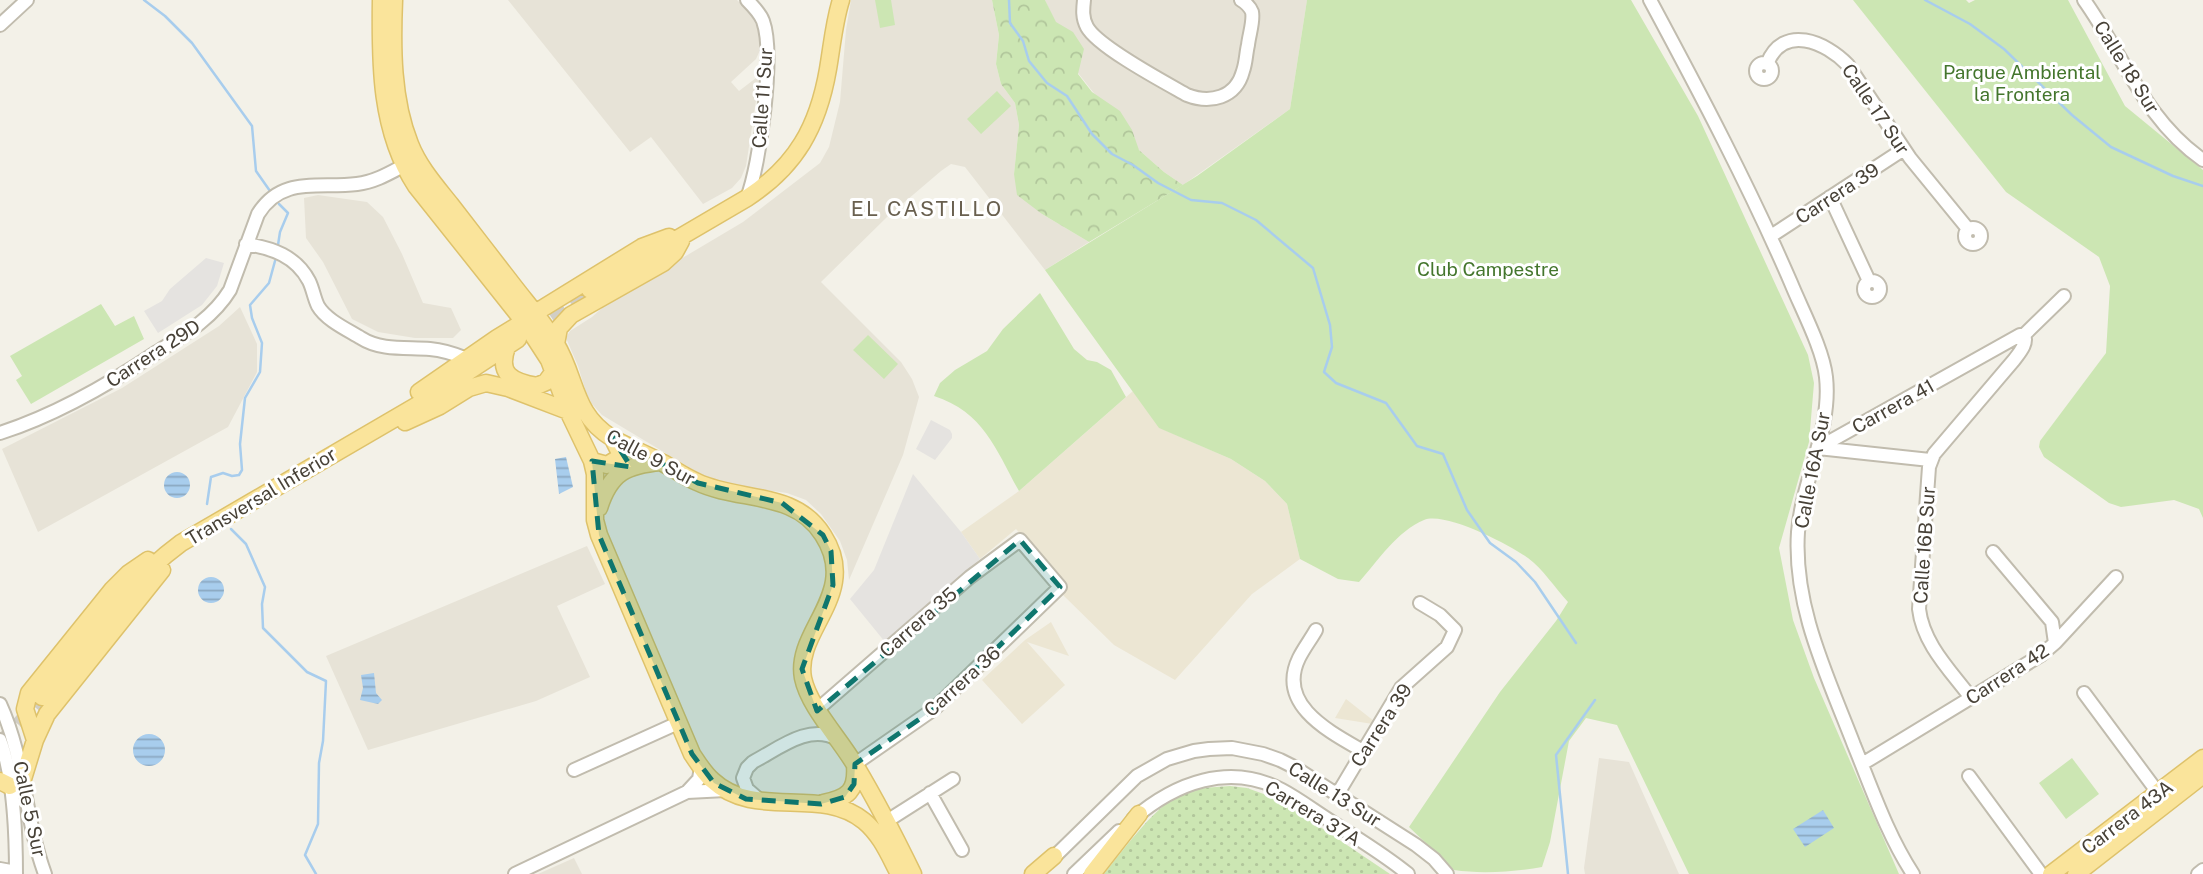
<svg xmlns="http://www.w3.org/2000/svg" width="2203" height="874" font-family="'Public Sans',sans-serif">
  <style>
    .residential { fill: #e7e3d7 }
    .education { fill: #ece6d3 }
    .grass { fill: url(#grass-dots) }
    .forest { fill: url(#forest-crowns) }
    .green { fill: #cce6b3 }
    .parking { fill: #e5e3e0 }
    .water { fill: url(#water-rules) }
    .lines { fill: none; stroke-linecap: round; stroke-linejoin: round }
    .stream { stroke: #a8cded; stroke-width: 2.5 }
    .major-tunnel { stroke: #d1cec5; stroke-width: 16; stroke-dasharray: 16 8; stroke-linecap: butt }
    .minor-casing { stroke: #c1bcae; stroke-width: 16 }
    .major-casing { stroke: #dec26b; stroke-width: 19 }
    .minor { stroke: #fff; stroke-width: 12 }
    .major { stroke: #fae49b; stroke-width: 16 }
    .marked { fill: #0f766e; fill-opacity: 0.2; stroke: #0f766e; stroke-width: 5; stroke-dasharray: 14 9; stroke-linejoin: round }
    .labels { text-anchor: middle; stroke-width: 6; stroke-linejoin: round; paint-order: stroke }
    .street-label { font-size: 19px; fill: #474137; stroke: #fff }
    .park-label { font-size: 19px; fill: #44762d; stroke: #fff }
    .neighbourhood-label { font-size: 21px; letter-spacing: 2px; fill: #69604f; stroke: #fff }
  </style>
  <defs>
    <pattern id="grass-dots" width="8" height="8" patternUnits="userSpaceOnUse" patternTransform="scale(1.75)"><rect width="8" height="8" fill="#cce6b3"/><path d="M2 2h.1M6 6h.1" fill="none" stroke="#b1c69b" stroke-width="1.8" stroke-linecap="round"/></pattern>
    <pattern id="forest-crowns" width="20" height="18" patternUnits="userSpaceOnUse" patternTransform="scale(1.75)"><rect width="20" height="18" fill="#cce6b3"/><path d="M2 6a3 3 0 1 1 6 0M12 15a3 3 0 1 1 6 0" fill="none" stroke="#b1c69b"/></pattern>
    <pattern id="water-rules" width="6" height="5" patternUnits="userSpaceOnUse" patternTransform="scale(1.75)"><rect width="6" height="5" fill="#a8cded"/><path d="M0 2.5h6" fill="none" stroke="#8ba8c1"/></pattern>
  </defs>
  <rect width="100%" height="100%" fill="#f3f1e8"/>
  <path class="residential" d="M508,0H737L749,11L758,29L761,48L756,59L731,82L739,91L756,78L759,81L746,166L741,178L732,188L703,204L651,137L630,152Z
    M851,0H992L999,35L996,64L1001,84L1015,103L1019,125L1014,174L1042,214L1089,242L1045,270L965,167L951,164L941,171L887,217L821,282L901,362L912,379L919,397L903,455L849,580L847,560L840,541L821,514L806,500L787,493L730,485L707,478L602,415L592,404L586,392L578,366L566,338L570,331L592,317L610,301L743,222L820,163L829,147L840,102L846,30Z
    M1045,0H1307L1290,109L1183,185L1164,172L1139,150L1078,73Z
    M318,195L367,202L383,217L402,254L423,303L451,308L461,330L453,338H415L378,332L352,319L323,262L306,238L304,198Z
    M240,307L257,344V372L228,427L38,532L2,449L122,388L219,326Z
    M587,546L605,584L557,606L590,677L536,701L368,750L326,656Z
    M1599,758L1629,762L1679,874H1585L1584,868Z
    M574,858L582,874H538Z"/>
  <path class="education" d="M1133,391L1160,428L1231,459L1265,481L1287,504L1300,559L1252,594L1175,680L1114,645L1063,595L1067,589L1016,529L980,559L961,532L1019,491Z
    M1051,622L1069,656L1027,642L1065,685L1022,724L982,680L1025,640Z
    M1346,699L1379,725L1335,718Z"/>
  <path class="grass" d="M1230,786L1247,788L1280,800L1390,874H1104C1121,853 1153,809 1176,797C1192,788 1212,787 1230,786Z"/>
  <path class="forest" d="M992,0H1045L1056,22L1073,32L1084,49L1078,74L1092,92L1120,111L1132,130L1139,150L1164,172L1183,185L1089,242L1042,214L1017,195L1014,174L1019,125L1015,103L1001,84L996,64L999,35Z"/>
  <path class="green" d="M875,0H891L895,25L880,28Z
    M1307,0H1631L1698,116L1808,355L1814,383L1809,442L1779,548L1793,620L1814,678L1899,874H1689L1617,725L1586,718L1569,741L1550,842L1542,867C1515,872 1480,874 1454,870L1409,827L1500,692L1556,621L1568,602C1555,588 1543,569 1528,558C1510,545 1445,511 1424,520C1397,531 1378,561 1359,582L1338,579L1300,559L1287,504L1265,481L1231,459L1159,428L1045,270L1197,176L1290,109Z
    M1853,0H1966L1969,3L1975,0H2068L2125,106L2203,170V518L2199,509L2174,500L2121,507L2109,503L2044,457L2039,447L2040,441L2106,353L2110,286L2099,257L2006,192Z
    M997,91L1011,106L981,134L967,119Z
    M1040,293L1074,349L1087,360L1097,362L1111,370L1126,397L1019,491C996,450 984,412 934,396L940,383L955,370L987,351L1003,329Z
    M101,304L115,326L134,316L144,339L31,404L16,380L22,376L10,356Z
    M868,335L898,364L884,379L853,350Z
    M2072,758L2099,794L2066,819L2039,783Z"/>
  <path class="parking" d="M206,258L224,263L217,286L202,305L158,333L144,311L162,301L170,289Z
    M931,420L950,430L952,434V438L935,460L916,449Z
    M913,474L961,532L980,559L885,642L850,599L874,570Z"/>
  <path class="water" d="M566,457L573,487L559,494L555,459Z
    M164 485a13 13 0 1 1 26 0a13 13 0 1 1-26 0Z
    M198 590a13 13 0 1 1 26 0a13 13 0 1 1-26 0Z
    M374,673L376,693L382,700L378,704L360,700L363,688L361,675Z
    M133 750a16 16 0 1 1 32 0a16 16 0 1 1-32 0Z
    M1823,810L1834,828L1805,847L1793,829Z"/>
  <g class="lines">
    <path class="stream" d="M144,0L165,16L192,43L252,126L256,171L270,191
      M1009,0L1010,23L1023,41L1029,61L1047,83L1067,96L1092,134L1112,154L1133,165L1158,183L1191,200L1222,203L1256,220L1313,268L1330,325L1332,347L1324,372L1336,383L1386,403L1417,446L1443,454L1467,510L1490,543L1516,562L1535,582L1576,643
      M1925,0L1970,24L2004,49L2072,115L2111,147L2173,176L2203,186
      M278,245L280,232L288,213L279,204
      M207,504L211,477L223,473L232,476L239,475L242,470L240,444L245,398L260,372L262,343L252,318L250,305L269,283L275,261
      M231,529L246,544L265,587L262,604L263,628L307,672L326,681L323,741L319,763L318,824L305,855L316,874
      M1568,874L1556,755L1595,700"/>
    <path class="major-tunnel" d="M531,330L590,290
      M2,742L19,725L42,697"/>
    <defs>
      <path id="minor" d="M747,0C753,6 760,13 763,21C775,54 760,165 747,198
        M1084,0C1083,9 1082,18 1087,27C1098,47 1164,82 1187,95C1210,104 1236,98 1243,71C1246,63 1246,53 1248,45C1249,35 1254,21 1252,12C1250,7 1246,3 1241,0
        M1650,0C1700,93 1749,186 1791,283C1802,310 1823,349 1826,377C1832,430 1802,480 1798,532C1793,607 1828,677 1854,745C1872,789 1887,834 1913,874
        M2084,0C2124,56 2144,119 2203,160
        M0,25L27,0
        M1756 71a8 8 0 1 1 16 0a8 8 0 1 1-16 0Z
        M1767,64C1783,23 1826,42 1848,65L1910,158L1968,229
        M1830,197L1869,281
        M1965 236a8 8 0 1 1 16 0a8 8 0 1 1-16 0Z
        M1771,236L1904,149
        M246,244C272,248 296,256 309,281C313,289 314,298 318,306C326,320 348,330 361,338C381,351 408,347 430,349C443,350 455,354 467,359
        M1864 289a8 8 0 1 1 16 0a8 8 0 1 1-16 0Z
        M0,433C56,415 108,385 157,352C184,335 213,318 230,290L258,214C282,175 320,189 357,184C374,182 388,174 403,166
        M1818,448L2020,335H2024L2064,296
        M1818,448L1930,460
        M1316,630C1311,639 1304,648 1299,658C1276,705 1330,732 1363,751
        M2055,643L2116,577
        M2084,693L2159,794
        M1971,698C1951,671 1923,644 1919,609L1929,467L1934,454L2014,360C2019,353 2028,344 2024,335
        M0,704C26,761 24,817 45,874
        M818,709L970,577L1020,540L1060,587L934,709L855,764
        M0,740C14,777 16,834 16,874
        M1862,764L2041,655L2055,643L2052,622L1993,552
        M574,770L678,723
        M1969,776L2041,874
        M687,792L726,790
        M930,793L962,850
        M1337,795L1401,688L1447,647L1455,630L1440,615L1420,603
        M762,802L747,789L743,778L747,768L753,762C778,749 809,723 837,739
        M1133,819C1175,783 1229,762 1282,790C1299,799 1316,812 1332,822C1358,839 1385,855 1408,874
        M887,821L953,779
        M1050,861L1137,776L1167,759L1194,751L1209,749L1232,748L1263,754L1280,760L1294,767L1416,845L1434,859L1447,874
        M0,869L16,872
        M515,874L687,792L699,779L701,767
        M1074,874L1119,831
        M2198,874L2203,870"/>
      <path id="major" d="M381,0C380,64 380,131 416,186L525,323L549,360L568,411L592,461L595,474V520L599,535L692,754C698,763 704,773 712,780C756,821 819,785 864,821C881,835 889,855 899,874
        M394,0C392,47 392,100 410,144C419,167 436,186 451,205C473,233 494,261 516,289C530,307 545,324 556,344C577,379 573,414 612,438C628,447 646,454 663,463C674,469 685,477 697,482C739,502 795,490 823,535C861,594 794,630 803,678C809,707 840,739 855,765C876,800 895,837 913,874
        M590,290L747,198C796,166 818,127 828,69C832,46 834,22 841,0
        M535,313L642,247L669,237
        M556,344L559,328L571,315L663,263L675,252L681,241
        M507,347C497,374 512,382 537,386L546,382L554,371
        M419,392L497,338L515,327L525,323
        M405,422L440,406L469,388L486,383L508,388L568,411
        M592,461L607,465L617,459L620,453L612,437
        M599,508C610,473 626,465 661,462
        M42,697C85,643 125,584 181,543L416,406L518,339
        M35,740L25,709L29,693L112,590L129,573L148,560
        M23,779L35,740L47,714L162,570
        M0,781L10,786
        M823,803C848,798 857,791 855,765
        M1033,874L1054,856
        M1092,874L1139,814
        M2051,874L2203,758
        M2076,874L2203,775"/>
    </defs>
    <use href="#minor" class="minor-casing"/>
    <use href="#major" class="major-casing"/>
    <use href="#minor" class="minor"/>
    <use href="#major" class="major"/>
  </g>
  <path class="marked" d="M612,437L698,483L782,503L823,535L831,551L833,585L802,669L817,711L1020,540L1060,587L934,709L855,764L854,784L845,797L821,804L746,799L714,783L692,754L599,535L592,461L631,467Z"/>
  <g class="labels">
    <g class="street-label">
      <text transform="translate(2127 67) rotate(58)" y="7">Calle 18 Sur</text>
      <text transform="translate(762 98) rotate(-86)" y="7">Calle 11 Sur</text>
      <text transform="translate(1876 109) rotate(56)" y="7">Calle 17 Sur</text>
      <text transform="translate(1837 193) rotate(-33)" y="7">Carrera 39</text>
      <text transform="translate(153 353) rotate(-33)" y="7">Carrera 29D</text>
      <text transform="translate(1893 406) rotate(-29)" y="7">Carrera 41</text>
      <text transform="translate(651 457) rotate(28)" y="7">Calle 9 Sur</text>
      <text transform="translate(1812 470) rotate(-79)" y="7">Calle 16A Sur</text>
      <text transform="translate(261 496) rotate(-31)" y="7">Transversal Inferior</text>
      <text transform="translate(1924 545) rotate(-86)" y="7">Calle 16B Sur</text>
      <text transform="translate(918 622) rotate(-41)" y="7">Carrera 35</text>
      <text transform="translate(2007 674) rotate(-33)" y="7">Carrera 42</text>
      <text transform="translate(962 681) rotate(-42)" y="7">Carrera 36</text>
      <text transform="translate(1381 725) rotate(-57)" y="7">Carrera 39</text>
      <text transform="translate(1335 794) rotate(32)" y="7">Calle 13 Sur</text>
      <text transform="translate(30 809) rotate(78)" y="7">Calle 5 Sur</text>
      <text transform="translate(1313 813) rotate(31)" y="7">Carrera 37A</text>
      <text transform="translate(2127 817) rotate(-37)" y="7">Carrera 43A</text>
    </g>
    <g class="park-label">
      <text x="2022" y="79">Parque Ambiental<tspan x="2022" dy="22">la Frontera</tspan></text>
      <text x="1488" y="276">Club Campestre</text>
    </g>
    <g class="neighbourhood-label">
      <text x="927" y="216">EL CASTILLO</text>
    </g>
  </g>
</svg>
